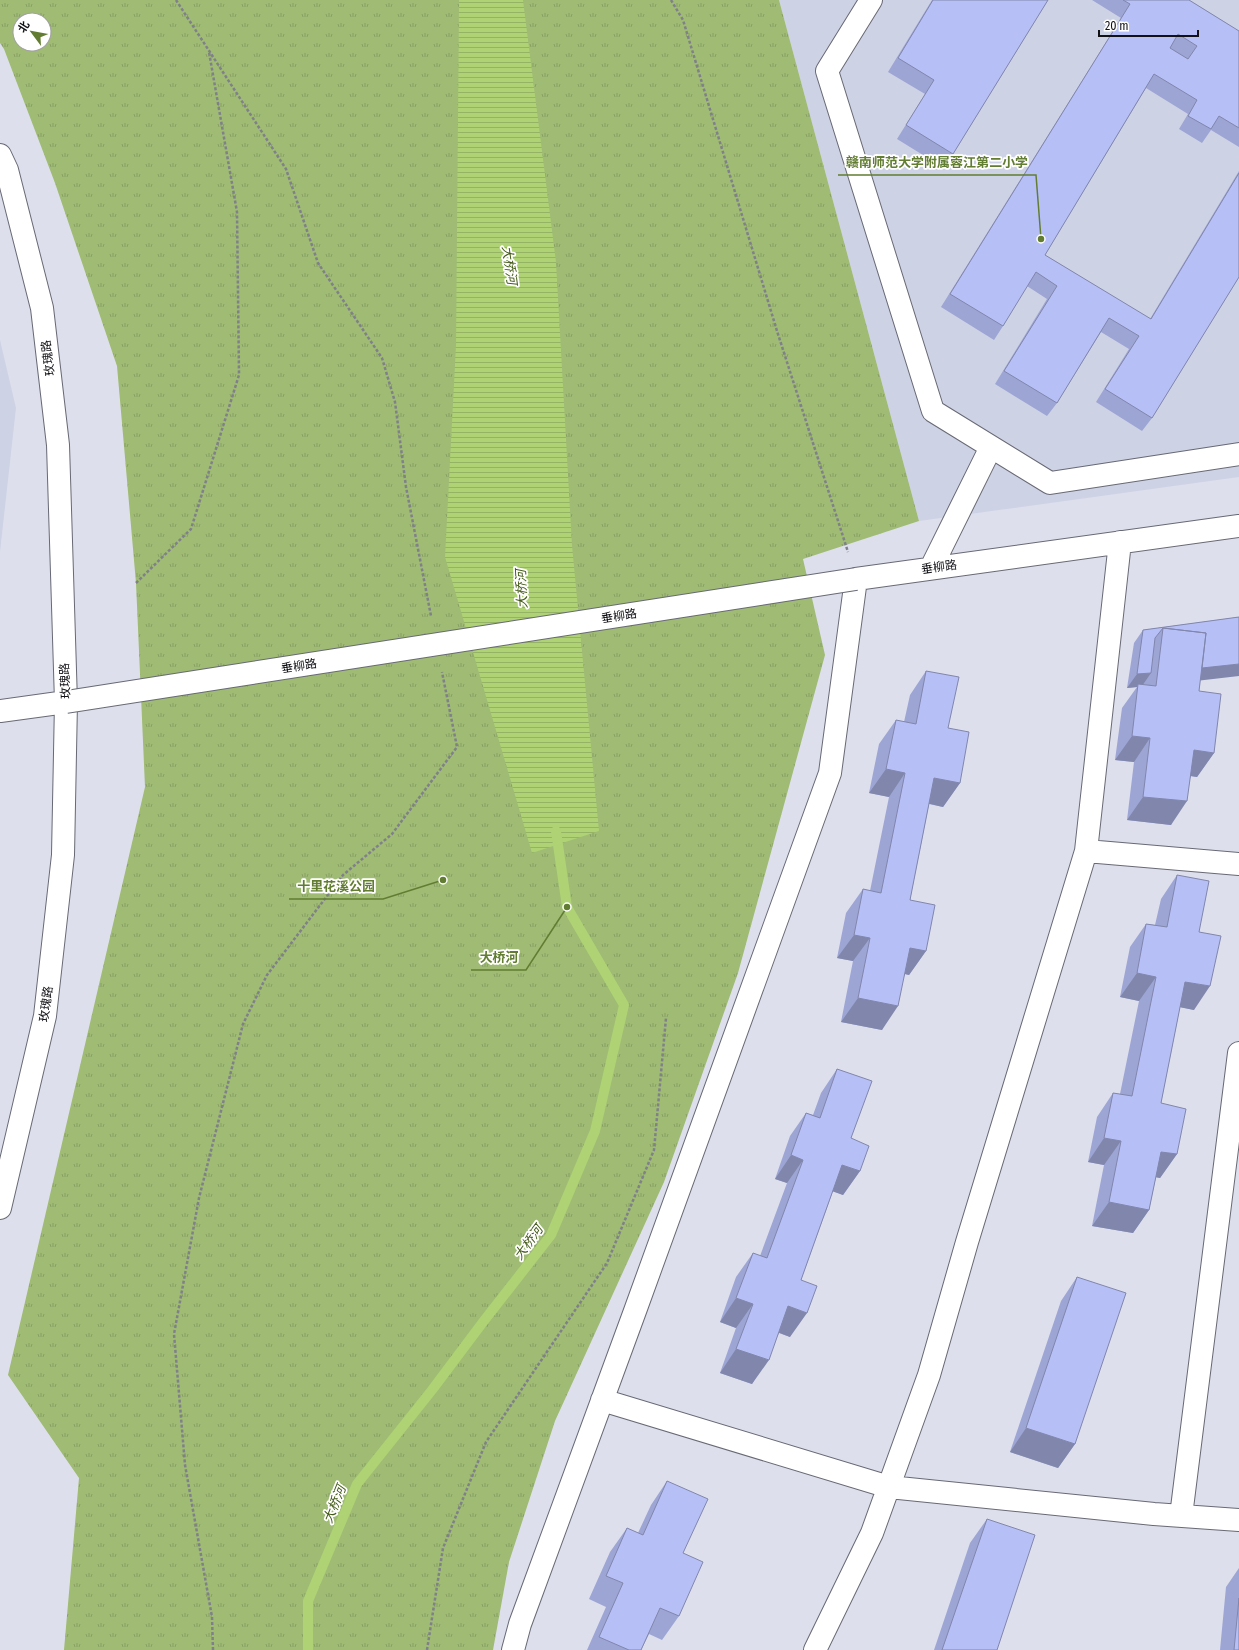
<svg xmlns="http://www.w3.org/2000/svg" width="1239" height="1650" font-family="'Fira Sans Condensed','Noto Sans SC',sans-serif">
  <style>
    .built { fill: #ced2e5 }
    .park { fill: url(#park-tufts); fill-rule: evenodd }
    .water { fill: url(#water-rules) }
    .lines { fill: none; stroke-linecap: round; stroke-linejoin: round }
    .stream { stroke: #aed274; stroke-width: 10 }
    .minor-casing { stroke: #676974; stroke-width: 24 }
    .path { stroke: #7f808a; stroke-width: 2.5; stroke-dasharray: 3 2; stroke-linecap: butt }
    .minor { stroke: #fff; stroke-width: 22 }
    .minor-bridge-casing { stroke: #676974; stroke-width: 24; stroke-linecap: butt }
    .minor-bridge { stroke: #fff; stroke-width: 22 }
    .wall { fill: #9da5d4 }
    .shaded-wall { fill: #8086ac }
    .building { fill: #b7c0f6; stroke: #8086ac; fill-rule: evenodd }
    .labels { text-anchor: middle; stroke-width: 3.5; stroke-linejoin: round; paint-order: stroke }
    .street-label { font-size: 12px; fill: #111116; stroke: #fff }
    .water-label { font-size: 13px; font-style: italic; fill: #445a18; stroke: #fff }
    .leader { fill: none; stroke: #627d31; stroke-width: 1.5 }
    .callout-dot { fill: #627d31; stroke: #fff; stroke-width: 1.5 }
    .callout-label { font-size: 13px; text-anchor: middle; font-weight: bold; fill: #627d31; stroke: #fff; stroke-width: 3.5; stroke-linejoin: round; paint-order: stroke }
  </style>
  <defs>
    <pattern id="park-tufts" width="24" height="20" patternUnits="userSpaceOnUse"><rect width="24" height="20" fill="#9fbb74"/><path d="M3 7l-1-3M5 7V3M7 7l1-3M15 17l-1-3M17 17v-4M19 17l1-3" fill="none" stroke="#88a064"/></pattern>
    <pattern id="water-rules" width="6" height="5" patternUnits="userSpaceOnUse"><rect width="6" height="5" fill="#aed274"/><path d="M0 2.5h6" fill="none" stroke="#95b364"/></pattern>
  </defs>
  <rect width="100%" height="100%" fill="#dddfec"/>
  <path class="built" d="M779,0H1239V477L919,521Z
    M0,340L16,408L0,552Z"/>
  <path class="park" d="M0,0H779L919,521L803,559L825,655L738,973L664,1182L555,1421L509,1562L493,1650H64L79,1478L8,1375L145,787L136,583L117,366L55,183L4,49L0,43ZM20,20H44V44H20Z"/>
  <path class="water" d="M459,0H523L556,262L572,545L599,831L532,853L445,557L456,345Z"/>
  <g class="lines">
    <path class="stream" d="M308,1650V1601L357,1484L432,1390L483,1322L551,1235L595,1131L624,1005L567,907L556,831"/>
    <defs>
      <path id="minor" d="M871,0L827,71L933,411L1050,483L1239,454
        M0,155L7,170L42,308L58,445L66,702L63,855L45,1016L0,1208
        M931,568L991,447
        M0,711L66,702
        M1086,851L1239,864
        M602,1400L889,1487L1154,1514L1239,1520
        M1181,1516L1239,1053
        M513,1650L520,1624L635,1311L830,773L856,579L1239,526
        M815,1650L872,1533L929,1375L967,1242L1086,851L1120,542"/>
    </defs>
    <use href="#minor" class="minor-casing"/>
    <path class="path" d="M176,0L286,169L318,263L382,358L395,402L406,487L431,616
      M671,0L683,20L777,331L848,552
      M136,583L191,529L239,375L237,212L209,52
      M213,1650L212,1617L185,1465L174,1334L199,1198L243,1024L267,975L343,875L392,834L457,747L442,672
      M427,1650L443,1548L486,1442L607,1263L654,1150L666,1018"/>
    <use href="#minor" class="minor"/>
    <defs>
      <path id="minor-bridge" d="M66,702L856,579"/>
    </defs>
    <use href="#minor-bridge" class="minor-bridge-casing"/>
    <use href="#minor-bridge" class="minor-bridge"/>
  </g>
  <path class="wall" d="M932,0H1048L953,154L944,168L897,139L925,94L888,72Z
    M1092,0H1189L1239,31V147L1211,130L1202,143L1179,129L1188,114L1146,88L1045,255L1150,319L1239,171V277L1152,418L1142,431L1096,402L1129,349L1101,332L1057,403L1047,416L995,384L1047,299L1027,286L1003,326L994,340L941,307L1121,18Z
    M1239,617L1200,680L1199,691L1214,753L1197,777L1191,776L1171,825L1127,820L1134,762L1115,760L1122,708L1137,687L1127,688L1134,643L1143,630Z
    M926,671L948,728L960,783L943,807L929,804L910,900L926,951L909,975L905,974L882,1030L841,1022L853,961L837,958L846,913L863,889L870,891L889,797L869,793L879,744L896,720L904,722L910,695Z
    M1177,875L1199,932L1194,1010L1180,1007L1161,1103L1177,1154L1160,1178L1156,1177L1149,1210L1133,1233L1092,1226L1104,1165L1088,1162L1097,1117L1113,1093L1120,1094L1139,1001L1120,997L1130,947L1146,924L1155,925L1161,899Z
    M837,1069L851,1138L860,1171L843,1195L833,1191L801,1280L790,1337L779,1333L752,1384L720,1373L736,1328L720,1322L736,1277L753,1253L760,1256L787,1183L775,1179L790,1136L806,1113L813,1115L821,1093Z
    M1077,1277L1075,1444L1058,1468L1010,1452L1061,1301Z
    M667,1481L683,1553L679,1616L662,1640L649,1634L641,1650H587L606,1607L589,1599L610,1552L627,1528L638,1533L651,1505Z
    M987,1519L997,1650H934L970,1543Z
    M1239,1568V1650H1220L1226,1587Z"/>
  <path class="shaded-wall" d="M1239,664V676L1187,682L1196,668Z
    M1151,673L1142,686L1138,684L1137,687L1127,688L1137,674Z
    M1132,736L1150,738L1134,762L1115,760Z
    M1194,750L1214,753L1197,777L1177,774Z
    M886,769L905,773L889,797L869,793Z
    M934,778L960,783L943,807L918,801Z
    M1143,797L1187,801L1171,825L1127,820Z
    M854,935L870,938L853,961L837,958Z
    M910,948L926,951L909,975L893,971Z
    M1137,973L1156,977L1139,1001L1120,997Z
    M1185,982L1210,986L1194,1010L1169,1005Z
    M858,998L898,1006L882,1030L841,1022Z
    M1104,1138L1121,1141L1104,1165L1088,1162Z
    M1161,1152L1177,1154L1160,1178L1144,1175Z
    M791,1155L803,1160L787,1183L775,1179Z
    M842,1165L860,1171L843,1195L826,1189Z
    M1109,1202L1149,1210L1133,1233L1092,1226Z
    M736,1298L753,1304L736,1328L720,1322Z
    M788,1306L807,1313L790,1337L772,1330Z
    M736,1349L769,1360L752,1384L720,1373Z
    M1026,1428L1075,1444L1058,1468L1010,1452Z"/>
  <path class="building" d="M933,0H1048L953,154L906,125L934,80L898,58Z
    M1123,0H1189L1239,31V128L1219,116L1211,129L1188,116L1197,100L1154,74L1045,255L1151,319L1239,173V277L1152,418L1105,389L1139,336L1109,318L1057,403L1004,371L1057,286L1036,272L1003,326L950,294L1130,4ZM1178,34L1197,46L1188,59L1170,48Z
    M1239,617V664L1202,668L1206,633L1163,628L1155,638L1151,673L1137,674L1143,630Z
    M1163,628L1206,633L1199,691L1221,694L1214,753L1194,750L1187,801L1143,797L1150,738L1132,736L1138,684L1156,686Z
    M926,671L959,677L948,728L969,732L960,783L934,778L910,900L935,905L926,951L910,948L898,1006L858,998L870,938L854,935L863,889L881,893L905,773L886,769L896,720L916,724Z
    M1177,875L1209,881L1199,932L1221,936L1210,986L1185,982L1161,1103L1186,1109L1177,1154L1161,1152L1149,1210L1109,1202L1121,1141L1104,1138L1113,1093L1132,1096L1156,977L1137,973L1146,924L1167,927Z
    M837,1069L872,1081L851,1138L869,1146L860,1171L842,1165L801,1280L817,1286L807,1313L788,1306L769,1360L736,1349L753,1304L736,1298L753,1253L767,1258L803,1160L791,1155L806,1113L820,1118Z
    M1077,1277L1126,1293L1075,1444L1026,1428Z
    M667,1481L708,1499L683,1553L703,1562L679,1616L660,1608L641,1650H629L599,1637L623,1583L606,1576L627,1528L643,1535Z
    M987,1519L1035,1535L997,1650H942Z
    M1239,1598V1650H1234Z"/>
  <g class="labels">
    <g class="street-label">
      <text transform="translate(48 358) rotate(-97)" y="4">玫瑰路</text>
      <text transform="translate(939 567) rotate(-8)" y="4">垂柳路</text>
      <text transform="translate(619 616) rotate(-9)" y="4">垂柳路</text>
      <text transform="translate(299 666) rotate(-9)" y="4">垂柳路</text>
      <text transform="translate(65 681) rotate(-92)" y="4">玫瑰路</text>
      <text transform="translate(46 1004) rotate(-82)" y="4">玫瑰路</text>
    </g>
    <g class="water-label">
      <text transform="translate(510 265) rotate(82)" y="5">大桥河</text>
      <text transform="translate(521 589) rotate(-93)" y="5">大桥河</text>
      <text transform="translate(528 1242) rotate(-54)" y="5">大桥河</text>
      <text transform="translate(334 1504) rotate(-68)" y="5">大桥河</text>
    </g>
  </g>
  <path class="leader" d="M1041 239L1036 175H838M443 880L383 899H289M567 907L526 970H471"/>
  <g class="callout-dot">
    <circle cx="1041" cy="239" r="4"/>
    <circle cx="443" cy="880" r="4"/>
    <circle cx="567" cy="907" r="4"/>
  </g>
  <g class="callout-label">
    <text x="937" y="167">赣南师范大学附属蓉江第二小学</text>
    <text x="336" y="891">十里花溪公园</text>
    <text x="499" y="962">大桥河</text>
  </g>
  <g transform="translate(32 32) rotate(302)"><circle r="19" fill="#ffffff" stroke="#a0a0a2"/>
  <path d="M0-3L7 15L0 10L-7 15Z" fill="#627d31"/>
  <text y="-6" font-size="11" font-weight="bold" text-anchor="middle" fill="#111116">北</text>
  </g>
  <path d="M1099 30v6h99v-6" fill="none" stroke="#111116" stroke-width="2"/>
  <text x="1105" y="30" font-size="12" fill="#111116" stroke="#ffffff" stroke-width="3" paint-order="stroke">20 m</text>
</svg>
